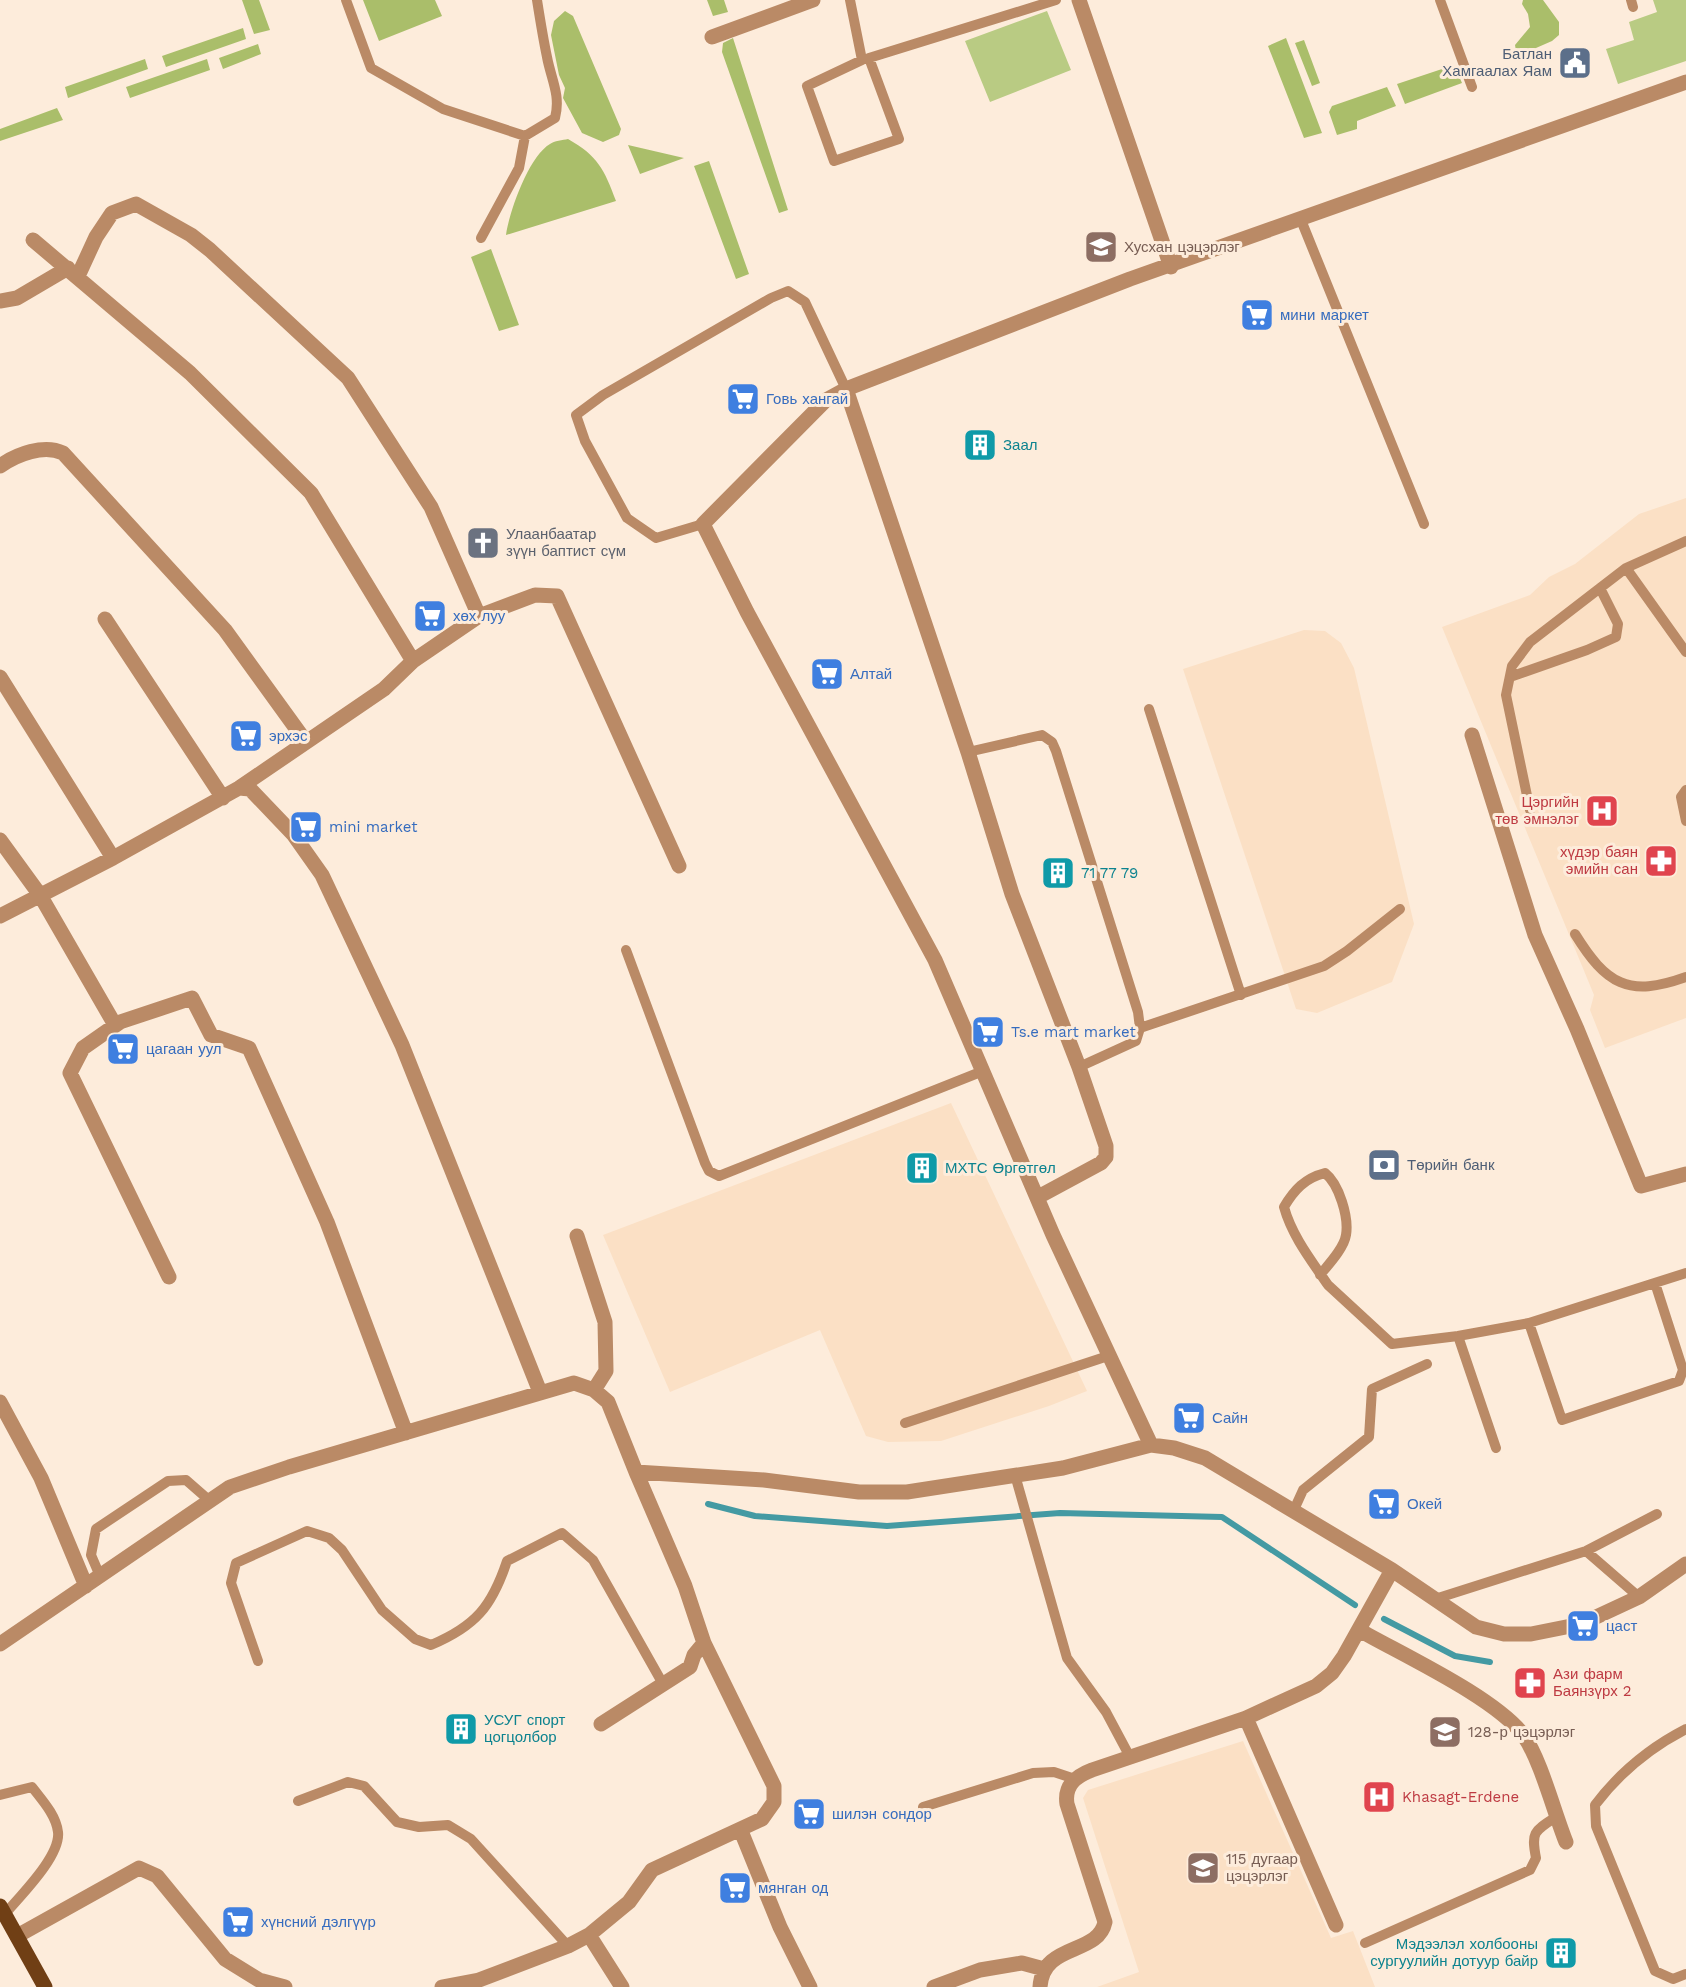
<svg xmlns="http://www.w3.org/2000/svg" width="1686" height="1987" font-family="'Work Sans',sans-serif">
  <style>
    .built { fill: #fbe0c5 }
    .green { fill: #b9cb83 }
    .forest { fill: #aabe6a }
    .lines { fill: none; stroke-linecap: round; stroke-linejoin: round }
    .stream { stroke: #449aa3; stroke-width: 6 }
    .service { stroke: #ba8a66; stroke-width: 10 }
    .minor { stroke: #ba8a66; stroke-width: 15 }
    .primary { stroke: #703f15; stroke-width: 15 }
    .labels { text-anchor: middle; stroke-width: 6; stroke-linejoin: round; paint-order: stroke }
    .service-label { font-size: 15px; fill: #4e5e75; stroke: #fdecdb; text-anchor: end }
    .education-label { font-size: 15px; fill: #785e54; stroke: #fdecdb; text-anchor: start }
    .shop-label { font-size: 15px; fill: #366cbe; stroke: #fdecdb; text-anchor: start }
    .culture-label { font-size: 15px; fill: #0d838f; stroke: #fdecdb; text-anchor: start }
    .worship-label { font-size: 15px; fill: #5b616d; stroke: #fdecdb; text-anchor: start }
    .health-label { font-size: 15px; fill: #be3a42; stroke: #fdecdb; text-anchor: end }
  </style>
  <rect width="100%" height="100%" fill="#fdecdb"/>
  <path class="built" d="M1686,498V1018L1605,1048L1590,1010L1594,995L1442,627L1530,595L1549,577L1575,564L1639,514Z
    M1304,630L1325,631L1341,643L1354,668L1414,924L1392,982L1317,1013L1296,1009L1183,669Z
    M951,1103L1087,1391L1049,1406L941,1441L888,1442L866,1436L820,1330L670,1392L603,1235Z
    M1243,1741L1331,1938L1353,1931L1375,1987H1097L1139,1972L1083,1798L1088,1790Z"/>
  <path class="green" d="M1653,0H1686V61L1618,84L1606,49L1634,40L1629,22L1657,12Z
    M1047,11L1071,70L990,102L965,41Z"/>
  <path class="forest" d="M242,0H259L270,30L254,34Z
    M363,0H435L442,16L379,41Z
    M707,0H724L728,12L713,16Z
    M1523,0H1543L1559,22V35L1552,41L1522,54L1516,51L1515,45L1530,27L1528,14L1522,4Z
    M565,11L573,16L621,129L619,135L603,142L582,133L563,98L565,88L559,75L551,35L554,21Z
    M243,28L246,39L166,67L162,56Z
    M733,38L788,210L779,213L722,52L723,43Z
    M1286,38L1322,133L1304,138L1268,46Z
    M1304,40L1320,83L1312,86L1295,43Z
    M258,44L261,54L223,69L219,58Z
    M145,59L148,69L68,98L65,87Z
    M207,59L210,70L130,98L126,87Z
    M1454,65L1462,83L1405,104L1397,84Z
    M1387,87L1396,106L1357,121V129L1337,135L1329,112L1332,106Z
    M57,108L63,120L0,141V129Z
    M568,139C598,156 604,169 616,201L506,235C509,212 529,156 550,144C554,141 563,140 568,139Z
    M628,145L684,158L640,174Z
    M709,161L749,274L736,279L694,166Z
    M491,249L519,325L499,331L471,257Z"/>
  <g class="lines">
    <path class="stream" d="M708,1504L755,1516L887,1526L1060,1513L1222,1517L1355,1605
      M1384,1619L1455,1656L1490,1662"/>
    <path class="service" d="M346,0L371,68L443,109L525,136L519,168L481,238
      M850,0L862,60L807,86L834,161L899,139L869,58L1056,0
      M1440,0L1472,87
      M1631,0L1633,7
      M525,136L555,118C561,95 551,79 547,57C543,38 540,19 537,0
      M1301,220L1424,524
      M703,524L656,538L627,518L585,441L576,415L603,395L771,298L788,291L805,302L846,389
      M1626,568L1686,652
      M1510,677L1587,650L1616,637L1618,624L1600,588
      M1149,709L1241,995
      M968,752L1042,735L1052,742L1056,751L1138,1012L1140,1028L1136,1041L1079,1067
      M1686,790L1681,797L1686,821
      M1530,810L1506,695L1512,666L1530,642L1626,568L1686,541
      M1575,934C1606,984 1628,998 1686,977
      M626,950L705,1163L709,1171L719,1176L983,1071
      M1140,1028L1324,966L1347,951L1400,909
      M1320,1275C1329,1264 1344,1248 1346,1235C1349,1217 1339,1184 1325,1173C1305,1178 1294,1190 1284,1207C1292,1236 1311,1260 1328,1285L1392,1344L1458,1336L1529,1323
      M1655,1283L1683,1370L1679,1381L1562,1420L1529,1323L1686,1273
      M1458,1336L1496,1448
      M905,1423L1108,1356
      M1015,1475L1067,1658L1106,1712L1130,1757
      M1293,1512L1303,1490L1369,1437L1372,1389L1427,1364
      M1586,1551L1639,1597
      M100,1576L91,1555L96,1529L168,1481L186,1480L210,1501
      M1435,1599L1586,1551L1657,1514
      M258,1661L231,1583L236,1563L307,1531L329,1538L342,1550L382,1610L415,1639L431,1645C476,1626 492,1606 507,1561L562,1533L593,1560L663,1684
      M1686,1729C1649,1748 1620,1772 1595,1805L1596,1826L1655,1971L1673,1979L1686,1974
      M0,1795L32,1787C42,1800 56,1815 58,1832C61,1856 20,1896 5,1914
      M298,1801L348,1782L364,1786L397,1822L419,1827L448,1825L471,1839L568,1946
      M923,1807L1033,1773L1054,1772L1075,1779
      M1365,1943L1530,1870L1536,1858C1531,1832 1534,1831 1556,1817"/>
    <path class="minor" d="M1079,0L1171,267
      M712,37L813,0
      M1686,82L1130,279L846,389L826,400L703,524L747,612L935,960L1053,1235L1151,1445L1174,1448L1205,1458L1392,1570L1476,1627L1504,1634H1531L1581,1624L1639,1597L1686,1564
      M33,240L190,373L311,493L413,661
      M78,276L96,237L112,213L136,204L191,235L210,250L348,378L431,507L479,616
      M0,301L17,298L68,268
      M846,389L968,752L1012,894L1079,1067L1106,1146V1157L1101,1163L1038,1197
      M0,466C17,454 44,444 63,453L225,630L306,742
      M105,619L223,798
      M0,677L113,858
      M1472,735L1535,935L1577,1029L1641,1186L1686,1174
      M239,788L250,789L293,834L322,875L402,1045L540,1392
      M0,840L40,895L115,1025
      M0,916L113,858L239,788L384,689L413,661L479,616L535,595L557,596L679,866
      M577,1236L605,1322L606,1371L594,1390
      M169,1277L70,1073L83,1048L120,1022L192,998L211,1035L249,1048L327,1222L406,1433
      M0,1402L41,1478L86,1586
      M1359,1630C1403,1655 1496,1698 1524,1736C1541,1761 1554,1812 1566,1842
      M0,1644L230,1487L289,1467L574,1383L594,1390L608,1402L636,1472L764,1480L859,1492H907L1063,1468L1151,1445
      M1246,1718L1336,1925
      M601,1724L690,1667L694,1655L704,1643L685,1586L636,1472
      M741,1831L780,1927L810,1987
      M589,1935L622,1987
      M17,1936L139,1868L157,1876L225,1959L259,1980L285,1987
      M442,1987L479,1980L568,1946L589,1935L629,1902L652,1870L762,1819L774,1802V1786L704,1643
      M934,1987L980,1970L1022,1963L1044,1969
      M1040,1987C1043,1942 1098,1956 1105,1922L1067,1804C1064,1785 1076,1776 1092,1770L1246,1718L1316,1686L1332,1673L1344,1656L1392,1570"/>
    <path class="primary" d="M0,1906L45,1987"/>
  </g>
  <defs>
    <symbol id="civic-square" viewBox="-11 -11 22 22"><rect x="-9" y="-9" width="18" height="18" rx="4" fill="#5c6f8a" stroke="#fdecdb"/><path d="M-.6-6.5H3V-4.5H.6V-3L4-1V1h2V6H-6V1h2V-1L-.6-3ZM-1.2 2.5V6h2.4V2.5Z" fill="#fff"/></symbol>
    <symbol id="school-square" viewBox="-11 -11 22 22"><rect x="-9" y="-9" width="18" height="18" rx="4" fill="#8d6e63" stroke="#fdecdb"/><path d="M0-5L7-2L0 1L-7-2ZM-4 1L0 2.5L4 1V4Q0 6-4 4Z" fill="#fff"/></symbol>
    <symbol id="supermarket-square" viewBox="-11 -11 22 22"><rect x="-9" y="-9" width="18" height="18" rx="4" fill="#3f7fe0" stroke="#fdecdb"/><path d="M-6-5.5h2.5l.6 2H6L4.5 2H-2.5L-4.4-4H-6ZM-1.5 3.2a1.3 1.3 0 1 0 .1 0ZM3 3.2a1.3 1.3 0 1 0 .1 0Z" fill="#fff"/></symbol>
    <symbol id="building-square" viewBox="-11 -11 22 22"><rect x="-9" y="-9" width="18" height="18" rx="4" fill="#0f9aa8" stroke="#fdecdb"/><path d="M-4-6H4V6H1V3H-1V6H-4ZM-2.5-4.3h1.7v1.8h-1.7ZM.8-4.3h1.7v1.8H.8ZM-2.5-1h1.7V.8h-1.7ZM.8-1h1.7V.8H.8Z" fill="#fff"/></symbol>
    <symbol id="church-square" viewBox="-11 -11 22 22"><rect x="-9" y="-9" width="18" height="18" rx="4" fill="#6b7280" stroke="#fdecdb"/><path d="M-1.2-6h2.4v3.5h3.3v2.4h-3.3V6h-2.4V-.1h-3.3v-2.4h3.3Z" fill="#fff"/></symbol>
    <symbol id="hospital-square" viewBox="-11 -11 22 22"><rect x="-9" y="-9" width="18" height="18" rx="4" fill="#e0444e" stroke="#fdecdb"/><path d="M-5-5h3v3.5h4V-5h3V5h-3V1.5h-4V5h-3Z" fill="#fff"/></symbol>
    <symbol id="pharmacy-square" viewBox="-11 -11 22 22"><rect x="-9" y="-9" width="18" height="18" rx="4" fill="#e0444e" stroke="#fdecdb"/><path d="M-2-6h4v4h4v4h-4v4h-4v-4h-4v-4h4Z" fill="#fff"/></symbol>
    <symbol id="bank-square" viewBox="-11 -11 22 22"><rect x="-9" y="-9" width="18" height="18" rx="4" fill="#5c6f8a" stroke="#fdecdb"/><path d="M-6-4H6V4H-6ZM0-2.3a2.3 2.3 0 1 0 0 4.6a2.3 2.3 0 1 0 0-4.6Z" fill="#fff"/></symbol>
  </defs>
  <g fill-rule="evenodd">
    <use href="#civic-square" x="1556" y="44" width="38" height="38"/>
    <use href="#school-square" x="1082" y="228" width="38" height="38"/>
    <use href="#supermarket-square" x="1238" y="296" width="38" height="38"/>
    <use href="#supermarket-square" x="724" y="380" width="38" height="38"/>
    <use href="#building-square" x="961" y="426" width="38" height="38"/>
    <use href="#church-square" x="464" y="524" width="38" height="38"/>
    <use href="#supermarket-square" x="411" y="597" width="38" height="38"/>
    <use href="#supermarket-square" x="808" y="655" width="38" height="38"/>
    <use href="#supermarket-square" x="227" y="717" width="38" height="38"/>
    <use href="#hospital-square" x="1583" y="792" width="38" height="38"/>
    <use href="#supermarket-square" x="287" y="808" width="38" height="38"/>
    <use href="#pharmacy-square" x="1642" y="842" width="38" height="38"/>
    <use href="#building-square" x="1039" y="854" width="38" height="38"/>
    <use href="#supermarket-square" x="969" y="1013" width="38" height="38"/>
    <use href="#supermarket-square" x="104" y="1030" width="38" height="38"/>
    <use href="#bank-square" x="1365" y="1146" width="38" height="38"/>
    <use href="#building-square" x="903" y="1149" width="38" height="38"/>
    <use href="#supermarket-square" x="1170" y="1399" width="38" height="38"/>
    <use href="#supermarket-square" x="1365" y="1485" width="38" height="38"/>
    <use href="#supermarket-square" x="1564" y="1607" width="38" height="38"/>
    <use href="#pharmacy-square" x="1511" y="1664" width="38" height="38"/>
    <use href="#building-square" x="442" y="1710" width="38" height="38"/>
    <use href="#school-square" x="1426" y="1713" width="38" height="38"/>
    <use href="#hospital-square" x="1360" y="1778" width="38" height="38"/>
    <use href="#supermarket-square" x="790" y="1795" width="38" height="38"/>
    <use href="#school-square" x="1184" y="1849" width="38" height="38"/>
    <use href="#supermarket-square" x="716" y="1869" width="38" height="38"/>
    <use href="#supermarket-square" x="219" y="1903" width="38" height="38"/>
    <use href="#building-square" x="1542" y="1934" width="38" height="38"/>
  </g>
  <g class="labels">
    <g class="service-label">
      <text x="1552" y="59">Батлан<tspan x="1552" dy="17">Хамгаалах Яам</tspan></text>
      <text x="1407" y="1170" text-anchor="start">Төрийн банк</text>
    </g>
    <g class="education-label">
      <text x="1124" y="252">Хусхан цэцэрлэг</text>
      <text x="1468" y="1737">128-р цэцэрлэг</text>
      <text x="1226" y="1864">115 дугаар<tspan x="1226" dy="17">цэцэрлэг</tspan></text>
    </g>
    <g class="shop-label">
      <text x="1280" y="320">мини маркет</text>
      <text x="766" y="404">Говь хангай</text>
      <text x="453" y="621">хөх луу</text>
      <text x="850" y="679">Алтай</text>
      <text x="269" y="741">эрхэс</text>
      <text x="329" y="832">mini market</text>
      <text x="1011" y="1037">Ts.e mart market</text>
      <text x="146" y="1054">цагаан уул</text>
      <text x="1212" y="1423">Сайн</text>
      <text x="1407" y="1509">Окей</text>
      <text x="1606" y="1631">цаст</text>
      <text x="832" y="1819">шилэн сондор</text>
      <text x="758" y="1893">мянган од</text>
      <text x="261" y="1927">хүнсний дэлгүүр</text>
    </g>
    <g class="culture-label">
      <text x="1003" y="450">Заал</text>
      <text x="1081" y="878">71 77 79</text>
      <text x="945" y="1173">МХТС Өргөтгөл</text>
      <text x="484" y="1725">УСУГ спорт<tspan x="484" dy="17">цогцолбор</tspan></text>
      <text x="1538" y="1949" text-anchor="end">Мэдээлэл холбооны<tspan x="1538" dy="17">сургуулийн дотуур байр</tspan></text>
    </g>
    <g class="worship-label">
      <text x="506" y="539">Улаанбаатар<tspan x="506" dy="17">зүүн баптист сүм</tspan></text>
    </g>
    <g class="health-label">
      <text x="1579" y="807">Цэргийн<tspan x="1579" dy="17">төв эмнэлэг</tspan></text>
      <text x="1638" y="857">хүдэр баян<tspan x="1638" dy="17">эмийн сан</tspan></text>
      <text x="1553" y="1679" text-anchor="start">Ази фарм<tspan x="1553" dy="17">Баянзүрх 2</tspan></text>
      <text x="1402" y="1802" text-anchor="start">Khasagt-Erdene</text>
    </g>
  </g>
</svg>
